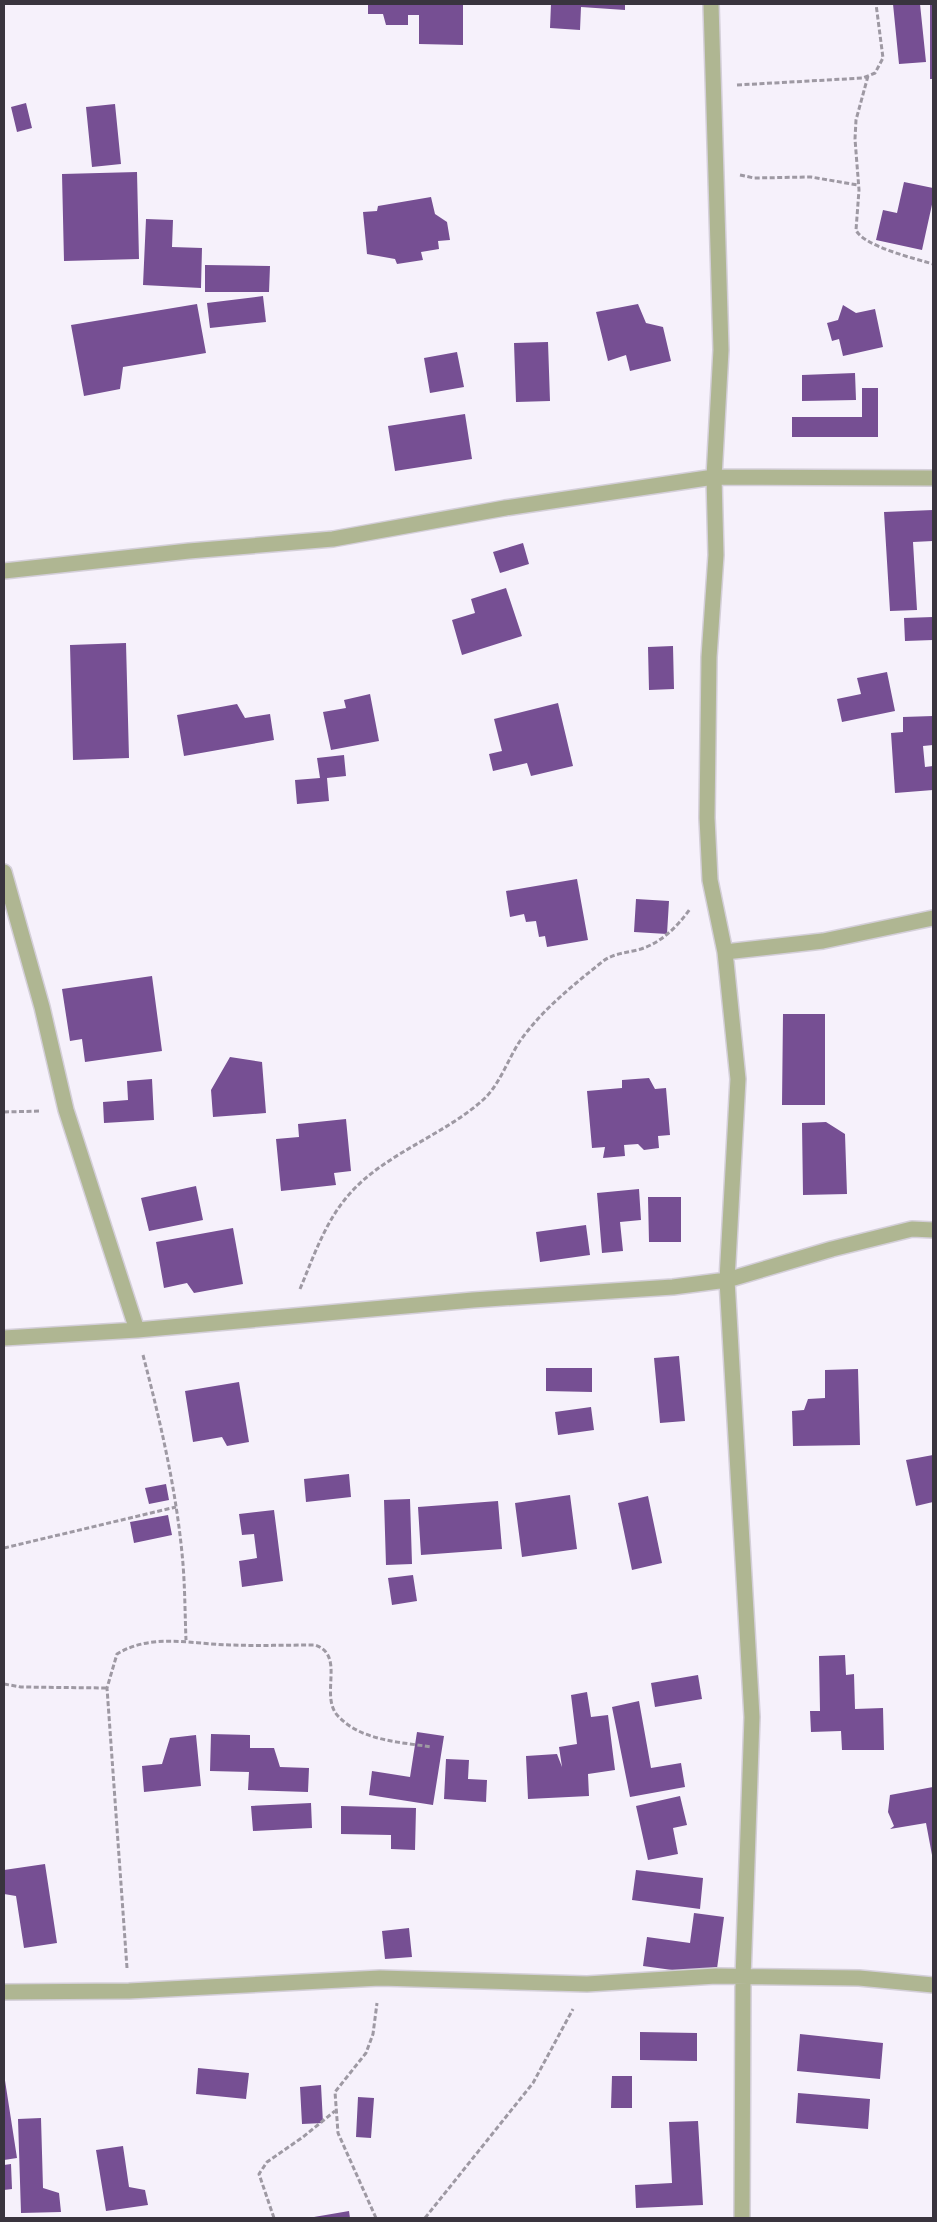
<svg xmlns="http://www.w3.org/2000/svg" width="937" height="2222" font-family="'Roboto Condensed',sans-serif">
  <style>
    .building { fill: #764f93 }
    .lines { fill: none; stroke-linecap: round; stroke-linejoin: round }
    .minor-casing { stroke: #d4cfd9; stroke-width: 18 }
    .path { stroke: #9e99a3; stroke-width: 3; stroke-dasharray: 5 2.5; stroke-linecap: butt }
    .minor { stroke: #afb692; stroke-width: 15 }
  </style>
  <rect width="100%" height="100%" fill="#f6f1fb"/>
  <path class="building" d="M368,4H463V45L419,44V15H408V25H386L383,14H368Z
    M551,4H625V10L581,7L580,30L550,28Z
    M893,4H920L926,62L899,64Z
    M930,4H933V79H930Z
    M26,103L32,128L17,132L11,107Z
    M115,104L121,164L92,167L86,107Z
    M137,172L139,259L64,261L62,174Z
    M904,182L933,188V200L922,250L876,240L883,210L897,213Z
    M431,197L435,214L447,222L450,240L438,241L439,249L421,252L423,260L397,264L395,259L367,254L363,212L377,211L378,206Z
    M146,219L173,220L172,247L202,248L201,288L143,285Z
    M205,265L270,266L269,292H205Z
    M263,296L266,322L210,328L207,303Z
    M197,304L206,353L123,367L120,389L84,396L71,325Z
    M638,304L646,323L663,327L671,361L630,371L626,355L608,361L596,312Z
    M843,305L856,313L875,309L883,347L843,356L839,339L832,341L827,323L838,320Z
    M548,342L550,401L516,402L514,343Z
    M457,352L464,387L430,393L424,358Z
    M855,373L856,400L802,401V375Z
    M862,388H878V437H792V417H862Z
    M465,414L472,459L395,471L388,426Z
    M933,510V541L913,542L917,610L890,611L884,512Z
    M523,543L529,564L500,573L493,552Z
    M506,588L522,636L462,655L452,620L475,613L471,599Z
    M933,617V640L905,641L904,618Z
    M126,643L129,758L73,760L70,645Z
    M673,646L674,689L649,690L648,647Z
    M887,672L895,711L842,722L837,699L861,694L857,678Z
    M370,694L379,741L331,750L323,712L346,708L344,700Z
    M558,703L573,766L531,776L527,763L493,771L489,754L502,751L494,719Z
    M237,704L245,718L270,714L274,740L184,756L177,715Z
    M933,716V745L923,746L925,767L933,766V790L895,793L891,733L903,732V717Z
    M344,755L346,776L327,778L329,801L297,804L295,780L320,778L317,758Z
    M577,879L588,940L547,947L545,936L539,937L536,921L526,922L524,914L510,917L506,891Z
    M636,899L669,901L667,934L634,932Z
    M152,976L162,1051L85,1062L82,1039L70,1041L62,989Z
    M783,1014H825V1105H782Z
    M230,1057L262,1062L266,1113L213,1117L211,1090Z
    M649,1078L655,1089L666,1088L670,1135L658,1136L659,1148L644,1150L638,1144L624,1145L625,1156L603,1158L605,1147L592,1148L587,1091L622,1088V1080Z
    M152,1079L154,1120L104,1123L103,1102L128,1100L127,1081Z
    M346,1119L351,1171L334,1173L336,1185L281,1191L276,1139L299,1137L298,1124Z
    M826,1122L845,1134L847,1194L803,1195L802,1123Z
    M196,1186L203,1220L149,1231L141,1198Z
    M639,1189L641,1220L620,1222L623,1251L602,1253L597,1193Z
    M648,1197H681V1242H649Z
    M586,1225L590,1255L540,1262L536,1232Z
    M233,1228L243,1284L194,1293L187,1283L164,1288L156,1242Z
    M679,1356L685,1421L660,1423L654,1358Z
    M546,1368H592V1392L546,1391Z
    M858,1369L860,1445L793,1446L792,1411L804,1410L808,1399L825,1398V1370Z
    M239,1382L249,1442L227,1446L222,1437L193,1442L185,1391Z
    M591,1407L594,1430L558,1435L555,1412Z
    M933,1455V1502L916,1506L906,1460Z
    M349,1474L351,1497L306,1502L304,1479Z
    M166,1484L169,1500L149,1504L145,1488Z
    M570,1495L577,1549L522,1557L515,1503Z
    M648,1496L662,1563L632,1570L618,1503Z
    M410,1499L412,1564L386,1565L384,1500Z
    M498,1501L502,1549L421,1555L418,1507Z
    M274,1510L283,1581L242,1587L239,1561L257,1558L254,1534L242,1535L239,1514Z
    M168,1515L172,1535L134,1543L130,1522Z
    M413,1575L417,1601L392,1605L388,1578Z
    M845,1655L846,1675L854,1674L855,1709L883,1708L884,1750H842L841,1731L811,1732L810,1711H820L819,1656Z
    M698,1675L702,1699L655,1707L651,1683Z
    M587,1692L591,1717L608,1715L615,1770L588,1774L589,1796L528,1799L526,1756L557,1754L562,1767L559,1747L577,1744L571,1695Z
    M639,1701L651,1768L681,1763L685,1787L630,1797L612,1707Z
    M417,1732L444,1736L433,1805L369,1795L372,1771L410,1777Z
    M211,1734L250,1735V1748H274L280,1767L309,1768L308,1792L248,1790L249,1772L210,1771Z
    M196,1735L201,1786L144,1792L142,1766L162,1764L170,1738Z
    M446,1759L469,1760L468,1779L487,1780L486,1802L444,1799Z
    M933,1787V1855H932L926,1823L890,1829L894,1826L888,1812L890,1795Z
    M680,1796L687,1825L673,1828L678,1854L648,1860L636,1806Z
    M311,1803L312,1828L253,1831L251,1806Z
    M341,1806L416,1808L415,1850L391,1849V1835L341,1834Z
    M45,1864L57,1943L24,1948L16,1896L4,1894V1870Z
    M636,1870L703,1878L700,1909L632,1900Z
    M694,1913L724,1917L716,1976L643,1966L647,1937L690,1943Z
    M409,1928L412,1957L385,1959L382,1931Z
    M640,2032L697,2033V2061L640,2060Z
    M800,2034L883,2043L880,2079L797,2071Z
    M198,2068L249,2073L246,2099L196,2094Z
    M4,2074L17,2158L4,2160Z
    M612,2076H632V2108H611Z
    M321,2085L323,2123L302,2124L300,2087Z
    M798,2093L870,2099L868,2129L796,2123Z
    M358,2097L374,2098L371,2138L356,2137Z
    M41,2118L43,2188L59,2193L61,2212L21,2213L18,2119Z
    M698,2121L703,2205L636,2208L635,2185L672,2183L669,2122Z
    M123,2146L129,2187L145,2190L148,2205L106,2211L96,2150Z
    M11,2164L12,2189L4,2190V2165Z
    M349,2211L350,2218H314V2217Z"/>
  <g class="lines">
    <defs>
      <path id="minor" d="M711,4L721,350L714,477L716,555L709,657L707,818L710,880L725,952L738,1079L727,1280L752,1717L743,1978L742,2218
        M4,571L189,551L333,539L505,508L714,477L933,478
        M4,872L42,1007L66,1110L137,1330
        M725,952L823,941L933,918
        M4,1338L137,1330L473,1300L673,1287L727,1280L832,1249L912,1229L933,1230
        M4,1992L129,1991L380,1978L587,1984L716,1976L859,1978L933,1985"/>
    </defs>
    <use href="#minor" class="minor-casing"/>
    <path class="path" d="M868,76L856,120L855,139L859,190L856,230C863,246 916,259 933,264
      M737,85L863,78L875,73L883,58L876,4
      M740,175L754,178L811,177L858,185
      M4,1112L41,1111
      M300,1289C313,1258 324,1225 346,1198C382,1154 442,1137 484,1099C500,1084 508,1059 520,1041C542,1010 572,986 602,962C613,953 627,953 641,949C662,942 677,927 690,909
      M143,1355C161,1424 177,1493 183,1564C185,1590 185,1615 186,1640
      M4,1548L176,1507
      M4,1684L21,1687L107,1688
      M127,1968L107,1688L117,1654C151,1633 192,1644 230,1645C258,1646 287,1645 315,1645C346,1655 319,1696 338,1716C361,1741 400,1742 432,1747
      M274,2218L259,2174L267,2162L303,2137L335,2111
      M376,2218L338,2133L335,2092L366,2053L373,2034L377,2003
      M425,2218L533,2083L573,2009"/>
    <use href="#minor" class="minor"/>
  </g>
  <rect width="937" height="2222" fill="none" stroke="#39343e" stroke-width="10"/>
</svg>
